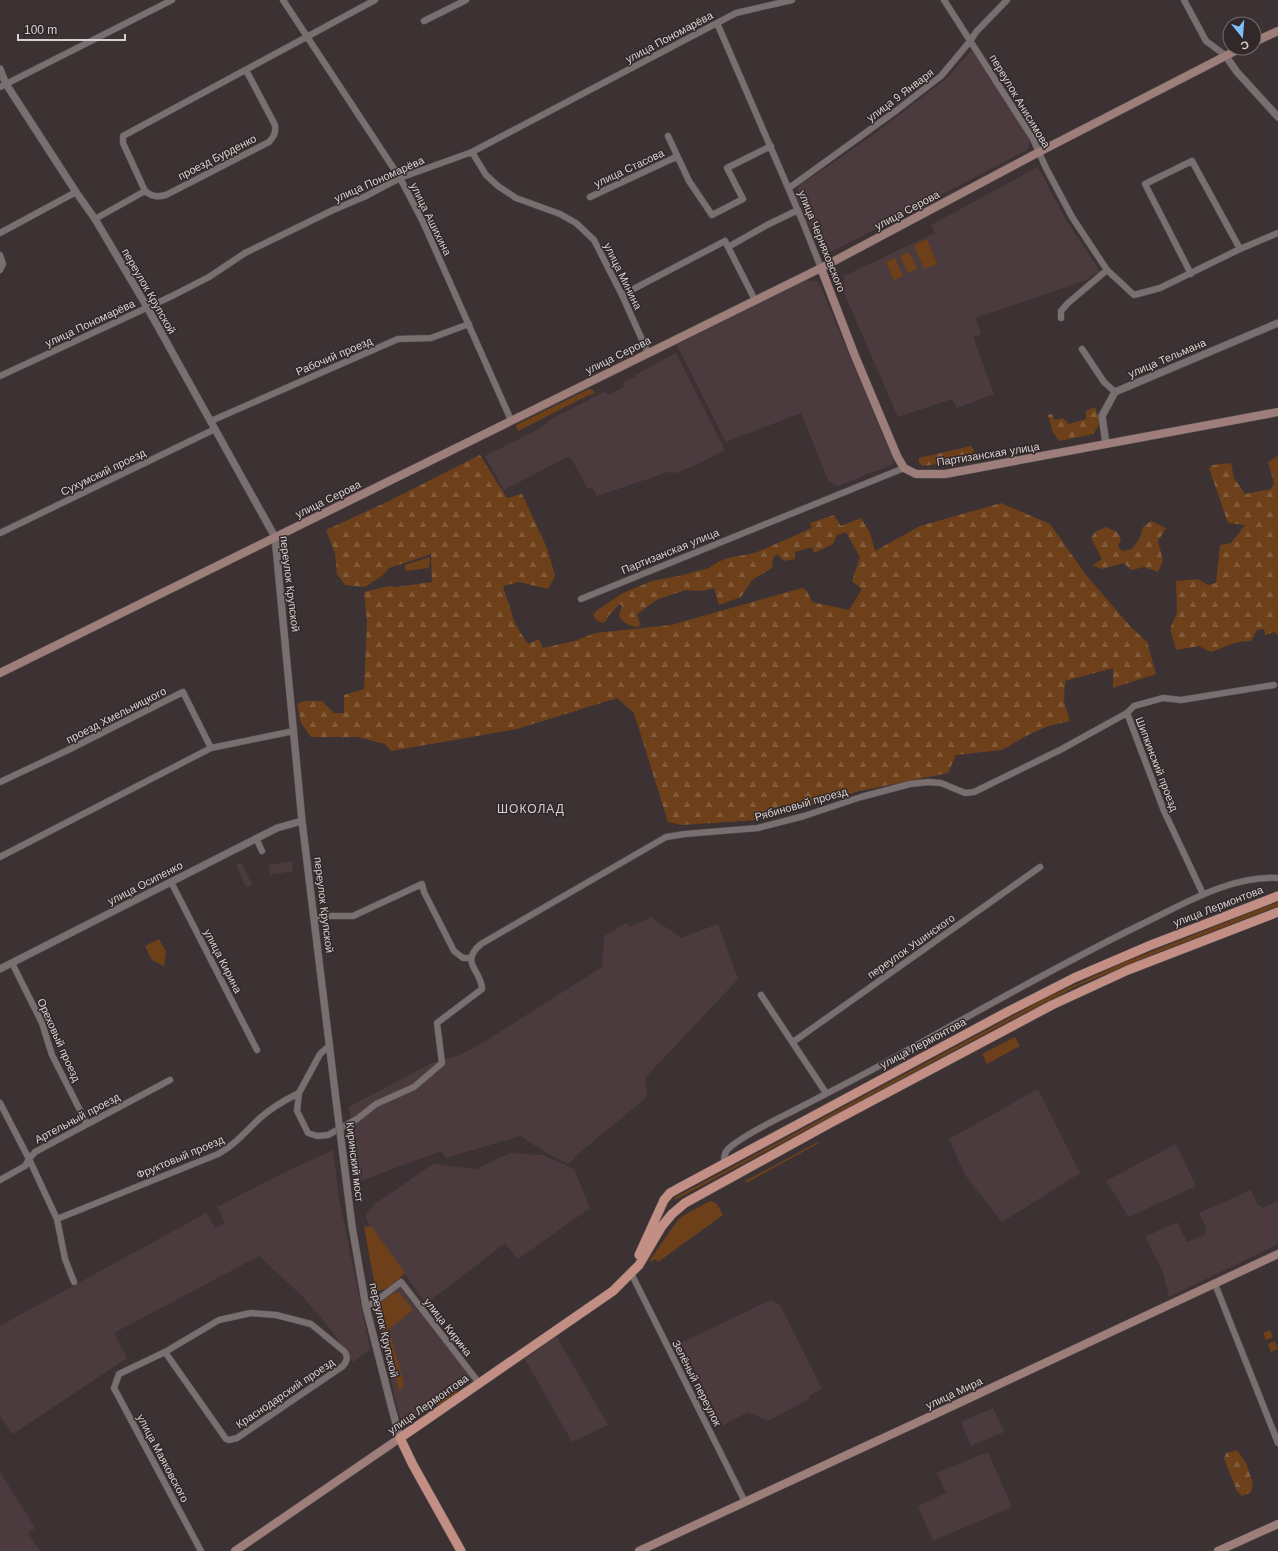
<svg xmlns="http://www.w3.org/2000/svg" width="1278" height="1551" font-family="Arial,sans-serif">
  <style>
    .built { fill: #4c3b3e }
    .green { fill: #6e401a }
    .forest { fill: url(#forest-firs) }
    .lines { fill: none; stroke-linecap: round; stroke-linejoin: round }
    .minor-casing { stroke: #595152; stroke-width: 7 }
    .tertiary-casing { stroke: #595152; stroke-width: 8 }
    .secondary-casing { stroke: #595152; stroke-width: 9 }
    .primary-casing { stroke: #595152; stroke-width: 10 }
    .minor { stroke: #796e70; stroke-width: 6 }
    .tertiary { stroke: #796e70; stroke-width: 7 }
    .secondary { stroke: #9e7e7a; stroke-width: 8 }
    .primary { stroke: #c38e84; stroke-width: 9 }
    .tertiary-bridge-casing { stroke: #595152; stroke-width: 8; stroke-linecap: butt }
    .tertiary-bridge { stroke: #796e70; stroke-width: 7 }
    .labels { text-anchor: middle; stroke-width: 3; stroke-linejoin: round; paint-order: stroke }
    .street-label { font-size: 11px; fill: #d7d1d1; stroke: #32282a }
    .neighbourhood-label { font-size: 12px; letter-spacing: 1px; fill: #d7d1d1; stroke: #32282a }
  </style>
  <defs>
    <pattern id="forest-firs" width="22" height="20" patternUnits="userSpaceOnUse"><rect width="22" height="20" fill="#6e401a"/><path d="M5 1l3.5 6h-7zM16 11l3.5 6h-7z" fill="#825b3a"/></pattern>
  </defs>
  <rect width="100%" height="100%" fill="#3c3234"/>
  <path class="built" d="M971,51H975L1021,125L1029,140V147L1027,150L833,251L824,252L818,245L796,196L799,186L869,138L947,78Z
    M1038,167L1066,220L1100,271L1086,280L976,318L981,334L973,337L994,394L957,408L952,399L898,417L843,290L844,276L935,233L931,225Z
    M806,280L817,281L820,285L894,462L891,465L838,486L829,482L801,413L726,442L677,345Z
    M676,353L725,450L702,462L676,473L668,472L597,496L592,487L588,489L571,458L567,457L504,490L485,456L539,429L553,418L594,397L604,392L609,395L624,387L623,383L636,376L635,375Z
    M292,861L293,871L270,875L268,865Z
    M242,863L252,885L246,887L236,865Z
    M651,917L681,938L718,924L738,979L645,1078L647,1097L578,1154L569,1164L550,1155L520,1136L446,1158L441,1151L358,1182L349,1107L432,1063L460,1055L484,1042L602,967L604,936L626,923L631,927Z
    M1038,1089L1080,1173L1002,1222L965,1175L949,1139Z
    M1176,1144L1196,1186L1129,1217L1106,1181Z
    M333,1150L339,1198L370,1349L353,1362L329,1327L302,1296L259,1256L114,1333L127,1358L13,1434L0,1416V1326L206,1213L215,1228L225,1223L217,1207L277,1176Z
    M510,1153L543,1155L574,1169L590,1208L518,1259L505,1243L426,1304L367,1221L366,1215L375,1204L433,1164L476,1169Z
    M1251,1190L1258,1206L1260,1205L1262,1208L1278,1201V1244L1169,1297L1163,1272L1145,1237L1177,1222L1187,1242L1206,1234L1205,1230L1207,1229L1199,1213Z
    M399,1286L472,1379L411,1421H405L400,1418L374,1308Z
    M771,1300L780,1305L822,1389L810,1395L809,1399L768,1421L748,1412L722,1426L681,1343Z
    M556,1336L608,1425L572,1442L525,1359Z
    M993,1408L1004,1432L971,1446L961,1422Z
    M988,1452L1012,1507L933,1541L918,1506L946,1493L937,1473Z
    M0,1472L35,1528L28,1533L40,1551H0Z"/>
  <path class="green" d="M927,239L937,264L924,269L914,245Z
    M909,252L917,269L908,273L900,256Z
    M895,258L903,276L894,280L886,262Z
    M589,389L593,390L595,393L589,395L518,431L516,425Z
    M430,557L429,568L405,571V565Z
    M1278,902V906L1154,954L1077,986L1013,1019L675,1200L674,1198L1048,997L1125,962Z
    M159,939L166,952L164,966L152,960L145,946Z
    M1015,1037L1020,1046L987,1064L982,1054Z
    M818,1142L819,1143L746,1183L745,1181Z
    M710,1201C717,1201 720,1209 723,1215L658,1262L655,1259L651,1262L650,1260L677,1221L681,1217Z
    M371,1226L405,1273C397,1280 387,1291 376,1291L364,1227Z
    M399,1292L413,1310L389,1329L404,1385L399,1391L378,1308C382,1300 391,1293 399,1292Z
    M1270,1330L1273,1337L1266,1340L1263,1333Z
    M1275,1341L1278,1349L1271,1352L1268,1344Z
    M452,1388L457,1392L456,1395L438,1406L435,1401Z"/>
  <path class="forest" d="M1095,407L1097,414L1100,417V423L1093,434L1059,441L1053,432L1048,415L1052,414L1055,420L1063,418L1069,424L1086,419V411Z
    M971,446L974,450L971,459L923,466L919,463V458Z
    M480,455L507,498L522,494L547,548L555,576L548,589L519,582L503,586L515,624L528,644L539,639L543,648L575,641L595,633L671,625L802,588L807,591L812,602L849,610L862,589L852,581L860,557L846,532L837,535L833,544L814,553L812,547L795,552V559L784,561L777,554L773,558L772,568L752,580L741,597L719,605L714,588L702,591L686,590L658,599L637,614L640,624L638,627C628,626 625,624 619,616L622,606L620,604L609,615L605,622L602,623L596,620L593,615L596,611L623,593L652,581L679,576L709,568L718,562L728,558L755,553L812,528L810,523L834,515L841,526L861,518L870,533L875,551L920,526L1001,503L1050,524L1086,575L1130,626L1147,642L1156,674L1113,688V668L1065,681L1064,702L1070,721L1048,726L1026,736L1002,750L956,755L948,773L855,792L797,810L755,820L682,825L668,822L634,713L617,698L517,729L391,751L385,744L358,737H311L301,723L297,704L303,701H322L334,713H344V695L364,689L367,622L364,592L389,586L397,587L432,582L431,554L389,568L383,575L365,587L345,585L337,574L335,553L326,530L387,502Z
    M1278,456V636L1274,632L1265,635L1264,629L1257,630L1251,641L1237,642L1211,652L1199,646L1176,650L1170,629L1177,613L1176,581L1198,579L1208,585L1216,583L1220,545L1231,543L1245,525L1228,523L1209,468L1212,465L1231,463L1234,478L1245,494L1271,489L1274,483L1268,462Z
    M1151,521L1166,528L1158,541L1163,561L1158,572L1144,567L1131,570L1124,563L1101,569L1093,565L1102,559L1091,538L1095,532L1106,527L1117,532L1121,539L1118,546L1122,551L1132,549L1140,538L1143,527Z
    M1237,1450L1246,1463L1253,1483L1251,1492L1242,1496L1237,1491L1224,1459L1226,1453Z"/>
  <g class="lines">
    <defs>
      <path id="minor" d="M283,0L400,178L423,222L511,420
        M944,0L1033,139L1046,168L1072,217L1107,270L1134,295L1160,288L1240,249L1278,233
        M1184,0L1206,41L1225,55
        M424,21L466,0
        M717,23L802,220L821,268
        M0,87L172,0
        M668,136L689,181L712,215L743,199L727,168L771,146
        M472,152L486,175L498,186L516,198L560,214L576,223L594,240L622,295L648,353
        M789,188L897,110L941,76L971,40L976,32L1007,0
        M145,191L123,143V136L375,0
        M590,197L676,157
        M95,219L145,191C152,197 158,197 166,195L269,142C274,136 276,133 275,125L246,70
        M0,233L76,192
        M728,247L767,225L798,210
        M0,255L3,264L0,270
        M1191,274L1145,184L1192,161L1240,249
        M622,295L725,241L755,300
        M1061,318V311L1068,303L1107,270
        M1082,349L1104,382L1115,392
        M0,376L172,296L209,277L245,253L331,211L366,196L400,178L472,152L736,13L792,0
        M211,421L398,339L431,338L469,324
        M0,533L215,429
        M581,599L904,468
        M1127,713L1164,811L1203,894
        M0,782L66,751L183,692L211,748L294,731
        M256,838L262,851
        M0,857L211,748
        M171,882L257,1050
        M314,918L326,916H353L422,884L424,892L454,951L463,958H470
        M12,963L42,1023L52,1055L87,1124
        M761,995L826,1093
        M793,1042L1040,867
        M330,1045L320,1054L299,1093L297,1111L308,1133L317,1136L328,1135L357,1119L376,1104L414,1087L442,1063L437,1023L482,989C481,969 459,963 481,944L666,837L685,834L758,828L804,816L861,797L910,784L929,782L941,783L965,793L974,792L1060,750L1127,713L1134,706L1163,698L1181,700L1274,685
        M0,1103L29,1159L57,1219L65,1259L74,1282
        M724,1164C724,1158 724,1153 728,1149C742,1136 773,1121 791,1112C829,1092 868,1073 906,1051C983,1008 1059,965 1138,926C1180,906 1230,875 1278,878
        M0,1180L25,1166L29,1159L35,1152L170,1080
        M57,1219L218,1154C235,1145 246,1131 260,1118C272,1107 285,1100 299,1093
        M631,1273L745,1502
        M1215,1284L1278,1443
        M366,1307L376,1301L401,1282L479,1383
        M165,1352L219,1320L251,1313L276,1315L311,1324L345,1352C348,1358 347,1361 343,1366L237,1438L229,1440L226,1439L165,1352L119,1374L114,1388L201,1551"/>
      <path id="tertiary" d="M1225,55L1237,72L1278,117
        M0,69L6,84L76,192L95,219L147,307L275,537L302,821L336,1100
        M1106,444L1102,416L1115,392L1278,323
        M0,969L277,828L302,821
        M352,1226L366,1307L392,1409L400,1438"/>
      <path id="secondary" d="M1254,42L1278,31
        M821,268L855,356L897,456L904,468L916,474H945L1278,412
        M0,673L821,268L1039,152L1241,48
        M235,1551L400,1438
        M639,1551L944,1410L1278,1254
        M1218,1551L1278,1524"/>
      <path id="primary" d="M639,1255L664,1200L670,1193L679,1188L1009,1011L1074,978L1151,945L1278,896
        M461,1551L413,1465L400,1438L613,1291L639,1265L662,1226L672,1214L685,1203L832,1122L1052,1005L1128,970L1278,912"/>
    </defs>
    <use href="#minor" class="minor-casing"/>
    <use href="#tertiary" class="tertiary-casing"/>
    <use href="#secondary" class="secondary-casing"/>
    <use href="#primary" class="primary-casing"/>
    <use href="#minor" class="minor"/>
    <use href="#tertiary" class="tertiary"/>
    <use href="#secondary" class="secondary"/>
    <use href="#primary" class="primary"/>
    <defs>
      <path id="tertiary-bridge" d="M336,1100L352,1226"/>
    </defs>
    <use href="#tertiary-bridge" class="tertiary-bridge-casing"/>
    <use href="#tertiary-bridge" class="tertiary-bridge"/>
  </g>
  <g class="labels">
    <g class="street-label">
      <text transform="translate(669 37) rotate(-28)" y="4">улица Пономарёва</text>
      <text transform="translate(900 95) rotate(-37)" y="4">улица 9 Января</text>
      <text transform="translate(1020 101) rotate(59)" y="4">переулок Анисимова</text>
      <text transform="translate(217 157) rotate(-27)" y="4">проезд Бурденко</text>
      <text transform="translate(629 168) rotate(-25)" y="4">улица Стасова</text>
      <text transform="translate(379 179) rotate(-24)" y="4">улица Пономарёва</text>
      <text transform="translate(907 210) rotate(-28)" y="4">улица Серова</text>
      <text transform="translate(431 219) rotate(64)" y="4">улица Ашихина</text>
      <text transform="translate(822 241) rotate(68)" y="4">улица Черняховского</text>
      <text transform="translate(623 276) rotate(64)" y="4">улица Минина</text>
      <text transform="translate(149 291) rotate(60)" y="4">переулок Крупской</text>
      <text transform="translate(90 323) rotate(-25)" y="4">улица Пономарёва</text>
      <text transform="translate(618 355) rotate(-26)" y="4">улица Серова</text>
      <text transform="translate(334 356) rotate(-23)" y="4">Рабочий проезд</text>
      <text transform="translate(1167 358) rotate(-23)" y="4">улица Тельмана</text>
      <text transform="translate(988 454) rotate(-9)" y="4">Партизанская улица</text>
      <text transform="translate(103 472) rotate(-26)" y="4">Сухумский проезд</text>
      <text transform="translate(328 499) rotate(-26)" y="4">улица Серова</text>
      <text transform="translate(670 551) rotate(-22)" y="4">Партизанская улица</text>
      <text transform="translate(290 584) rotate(83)" y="4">переулок Крупской</text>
      <text transform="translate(116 715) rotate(-27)" y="4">проезд Хмельницкого</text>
      <text transform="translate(1157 764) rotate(69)" y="4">Шипкинский проезд</text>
      <text transform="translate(801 804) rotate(-16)" y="4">Рябиновый проезд</text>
      <text transform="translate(145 883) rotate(-27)" y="4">улица Осипенко</text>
      <text transform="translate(324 905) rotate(83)" y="4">переулок Крупской</text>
      <text transform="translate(1218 906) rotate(-21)" y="4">улица Лермонтова</text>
      <text transform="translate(911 946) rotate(-35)" y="4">переулок Ушинского</text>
      <text transform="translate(223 961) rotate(63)" y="4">улица Кирина</text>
      <text transform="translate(59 1040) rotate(66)" y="4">Ореховый проезд</text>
      <text transform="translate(923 1043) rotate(-28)" y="4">улица Лермонтова</text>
      <text transform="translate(77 1118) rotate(-28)" y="4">Артельный проезд</text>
      <text transform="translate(180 1157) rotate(-23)" y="4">Фруктовый проезд</text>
      <text transform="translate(355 1162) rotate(83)" y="4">Киринский мост</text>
      <text transform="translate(448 1327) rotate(52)" y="4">улица Кирина</text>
      <text transform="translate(384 1330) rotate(77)" y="4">переулок Крупской</text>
      <text transform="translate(697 1383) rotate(63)" y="4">Зелёный переулок</text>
      <text transform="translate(285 1393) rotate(-34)" y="4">Краснодарский проезд</text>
      <text transform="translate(954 1393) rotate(-25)" y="4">улица Мира</text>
      <text transform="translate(428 1404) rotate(-35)" y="4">улица Лермонтова</text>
      <text transform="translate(163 1458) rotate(62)" y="4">улица Маяковского</text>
    </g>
    <g class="neighbourhood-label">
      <text x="531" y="813">ШОКОЛАД</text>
    </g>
  </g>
  <g transform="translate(1242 36) rotate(163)"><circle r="19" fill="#32282a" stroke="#746c6d"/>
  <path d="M0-3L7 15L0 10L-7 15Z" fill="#7abff8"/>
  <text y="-6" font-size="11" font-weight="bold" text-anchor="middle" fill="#d7d1d1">С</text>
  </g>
  <path d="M18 34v6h107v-6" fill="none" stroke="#d7d1d1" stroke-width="2"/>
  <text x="24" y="34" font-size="12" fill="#d7d1d1" stroke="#32282a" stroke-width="3" paint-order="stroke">100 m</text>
</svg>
